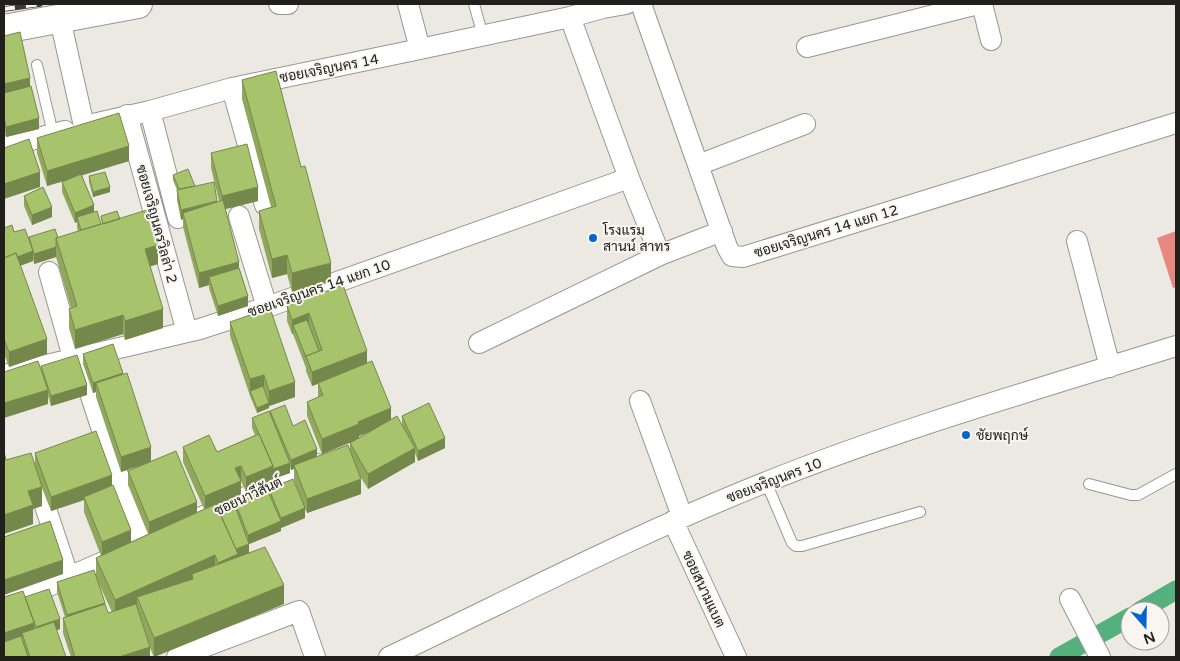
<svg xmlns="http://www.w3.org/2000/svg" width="1180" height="661" font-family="'Varela Round',Sarabun,sans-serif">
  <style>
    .forest { fill: #e68781 }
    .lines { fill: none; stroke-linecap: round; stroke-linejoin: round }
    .canal { stroke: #54b07c; stroke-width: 19 }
    .service-casing { stroke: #999690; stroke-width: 12 }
    .minor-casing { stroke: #999690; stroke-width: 22 }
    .primary-casing { stroke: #999690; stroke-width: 30 }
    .service { stroke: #fff; stroke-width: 10 }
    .minor { stroke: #fff; stroke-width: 20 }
    .primary { stroke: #fff; stroke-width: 28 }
    .rail-casing { stroke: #3b3a36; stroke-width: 5.5 }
    .rail { stroke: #f9f6f0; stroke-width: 4; stroke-dasharray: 11; stroke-linecap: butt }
    .wall { fill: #90a85d; fill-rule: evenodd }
    .shaded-wall { fill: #75884c }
    .building { fill: #a7c36c; stroke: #75884c }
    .poi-dot { fill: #0266ce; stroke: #f9f6f0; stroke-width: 2 }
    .labels { text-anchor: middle; stroke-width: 4; stroke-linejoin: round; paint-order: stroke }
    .street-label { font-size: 14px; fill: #21201d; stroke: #f9f6f0 }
    .poi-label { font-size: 14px; fill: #21201d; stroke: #f9f6f0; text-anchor: start }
  </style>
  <rect width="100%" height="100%" fill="#ece9e2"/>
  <path class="forest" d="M1176,231V287L1173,288L1157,238Z"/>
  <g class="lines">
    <path class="canal" d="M1140,611L1176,590
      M1059,657L1130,617"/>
    <defs>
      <path id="service" d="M474,4L483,36
        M37,65L53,134
        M766,482L792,543L796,546H802L920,512
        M1089,484L1131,495H1138L1176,474"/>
      <path id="minor" d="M279,4H288
        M408,4L420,49
        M641,4L727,247L732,256L743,257L1176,123
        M982,4L991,40
        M60,19L84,126
        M807,47L978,4
        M232,88L265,205
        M150,111L178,218
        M127,115L187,332
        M93,124L150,111L232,88L420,49L570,17L603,8L626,4
        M4,147L65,131
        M698,165L805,124
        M629,178L660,255
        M239,216L267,307
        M1077,241L1110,367
        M49,272L73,357
        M479,343L660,255L722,231
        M78,356L104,436L143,544
        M4,375L200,329L267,307L629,178L570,17
        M640,401L682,516
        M34,473L69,578
        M195,520L318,464
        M673,521L736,657
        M1070,599L1100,657
        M4,606L121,554
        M177,657L299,611L315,657
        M389,657C513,598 636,534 764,483C898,429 1038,389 1176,346"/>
      <path id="primary" d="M4,29L138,4"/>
    </defs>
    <use href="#service" class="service-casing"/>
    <use href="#minor" class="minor-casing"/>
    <use href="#primary" class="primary-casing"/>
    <use href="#service" class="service"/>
    <use href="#minor" class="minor"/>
    <use href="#primary" class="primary"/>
    <defs>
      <path id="rail" d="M4,9L40,4"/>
    </defs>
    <use href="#rail" class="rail-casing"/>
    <use href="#rail" class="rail"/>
  </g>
  <path class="wall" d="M4,36L30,87L39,129L6,137L4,127Z
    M242,80L331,282L292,292L287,274L272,278L259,229V211L271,207L242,99Z
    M37,138L129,161L82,175L94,212L101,224H102L101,216L120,219L158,264L150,266L163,328L125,340L123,334L75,349L69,328V309L71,308L56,257L34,264L33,258V261L20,266L47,354L9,367L4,354V228L14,232L29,241V237L58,238L78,231L77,228V222L75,223L62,192V182L67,180L47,186L37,153Z
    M211,153L258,201L225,209L248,306L218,316L209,288V285L199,288L183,227V219L181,220L177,200V190L173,180V175L195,186L217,201H219L211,168Z
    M89,176L110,192L93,197L89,182Z
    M24,196L52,217L32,225L24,206Z
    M343,285L367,363L391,419L402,425V416L445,448L418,461L415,453V462L368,489L358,473L361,494L307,513L305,509V518L281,528V527V531L249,544V553L284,604L154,657L150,648V657H71L63,633V618L65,617L57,592V582L96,575V558L101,556L84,512V500L51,511L42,488V506L33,509V524L4,534V452L6,460L35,464V453L112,486L131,542L148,534L128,485V471L144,464L121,472L96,397V392L93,393L83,364V354L123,374L151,461L197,512L204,509L183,462V447L217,452L255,435L252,428V418L270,415V411L293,426L317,457L350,449V443L354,441L322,454L307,416V402L318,397V384L312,386L306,371V368L293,334H292L287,321V306ZM369,432L359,438V436ZM290,467L291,470L294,469V480L302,501L269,489V493L235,502V506L219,512L217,506L241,496V481L246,492L273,480V479L290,473ZM98,582L112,612L108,613Z
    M230,322L295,397L269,406V408L257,413L250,396L230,336Z
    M41,366L87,395L51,406L48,396V404Z
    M25,597L60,629L56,630L66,657H4Z"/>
  <path class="shaded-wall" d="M30,78V93L4,98V84Z
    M39,118V129L6,137V127Z
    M129,146V161L47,186V171Z
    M40,172V187L4,199V184Z
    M110,187V192L93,197V192Z
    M258,187V201L222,210V196Z
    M218,202L183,213V219L181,220V210Z
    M94,205V215L77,217V222L75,223V213Z
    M52,207V217L32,225V215Z
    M158,245V264L145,268V249Z
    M56,247V257L34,264V254Z
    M33,251V261L5,271V261Z
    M287,255V274L272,278V259Z
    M239,262V277H209V285L199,288V273Z
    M331,263V282L292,292V273Z
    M248,296V306L218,316V306Z
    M163,309V328L125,340V321Z
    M309,313V328L293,325V334H292V320Z
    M123,315V334L75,349V330Z
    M47,339V354L9,367V352Z
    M367,351V365L312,386V372Z
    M123,373V383H96V392L93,393V383Z
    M264,375V390L250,391V394V379Z
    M295,382V397L269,406V391Z
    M87,385V395L51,406V396Z
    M48,390V404L4,418V403Z
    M269,403V408L257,413V408Z
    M391,408V423L359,436V439L322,454V439L358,422Z
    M445,438V448L418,461V451Z
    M151,447V462L121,472V457Z
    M415,448V462L368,489V474Z
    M317,449V459L294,465V469L291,470V460Z
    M290,463V473L273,479V480L246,492V477L273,466Z
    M241,466V480L235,468Z
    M112,475V490L84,497V500L51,511V497Z
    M361,479V494L307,513V499Z
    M241,481V496L205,511V496Z
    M42,487V506L33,509V524L4,534V515L28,491Z
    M197,502V517L149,536V522Z
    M305,508V518L281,528V518Z
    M281,521V531L249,544V554L218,582V563L233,550L248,544V535Z
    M131,530V545L102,557V542Z
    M215,555V574L193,579L192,574V585L137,597V609L115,619V600Z
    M63,560V574L4,595V580Z
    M284,585V604L154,657V638Z
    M105,603V613L67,625V615Z
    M60,619V629L36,637V627Z
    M34,623V638L22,633V642L4,648V633Z
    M150,647V657H119Z"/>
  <path class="building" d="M20,32L30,78L4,84V36Z
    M276,71L301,167L305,166L331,263L292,273L287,255L272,259L259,211L276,206L242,80Z
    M31,86L39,118L6,127L4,117V93Z
    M119,113L129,146L47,171L37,138Z
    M29,139L40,172L4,184V148Z
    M247,144L258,187L222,196L211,153Z
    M188,169L195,186L179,189L173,175Z
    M105,172L110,187L93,192L89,176Z
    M81,174L94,205L75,213L62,182Z
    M214,182L217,201L181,210L177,190Z
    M43,187L52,207L32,215L24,196Z
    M223,200L239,262L199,273L183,213Z
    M147,210L158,245L145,249L163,309L125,321L123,315L75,330L69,309L77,306L56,238Z
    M97,211L101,224L81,230L77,217Z
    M117,211L120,219L103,224L101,216Z
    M12,225L14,232L25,229L33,251L17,257L16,253L4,258V228Z
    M55,229L58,238H56V247L34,254L29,237Z
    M16,253L47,339L9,352L4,339V258Z
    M239,268L248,296L218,306L209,277Z
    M343,285L367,351L312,372L306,356L322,350L309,313L292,320L287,306Z
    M270,308L295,382L269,391L264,375L250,379L230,322Z
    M307,320L319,351L306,356V357L293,325Z
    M113,344L123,373L93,383L83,354Z
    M77,355L87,385L51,396L41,366Z
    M38,361L48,390L4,403V372Z
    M372,361L391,408L358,422L359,424L322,439L307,402L323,395L318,383Z
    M127,373L151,447L121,457L96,383Z
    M263,386L269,403L257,408L250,391Z
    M429,403L445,438L418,451L402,416Z
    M285,405L293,426L305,420L317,449L291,460L270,411Z
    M269,411L290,463L273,469V466L252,418Z
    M397,416L415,448L368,474L350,443Z
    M96,431L112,475L51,497L35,453Z
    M259,434L273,466L246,477L241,466L235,468L241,481L205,496L183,447L209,435L217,452Z
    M348,445L361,479L307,499L294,465Z
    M176,451L197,502L149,522L128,471Z
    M4,452L6,460L31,453L42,487L28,491L33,505L4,515Z
    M293,479L305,508L281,518L269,489Z
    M113,485L131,530L102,542L84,497Z
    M267,489L281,521L248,535L235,502Z
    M216,504L238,554L218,563L215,555L115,600L96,558Z
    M235,506L249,544L236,549L219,512Z
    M50,521L63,560L4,580V537Z
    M265,547L284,585L154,638L137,597L193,579L192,574Z
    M94,570L105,603L67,615L57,582Z
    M49,589L60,619L36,627L25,597Z
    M23,591L34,623L4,633V597Z
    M105,604L108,613L136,604L150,647L119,657H75L63,618Z
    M54,622L66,657H30L22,633Z
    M21,636L28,657H4V642Z"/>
  <g class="poi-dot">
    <circle cx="593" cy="238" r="5"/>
    <circle cx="966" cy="435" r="5"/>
  </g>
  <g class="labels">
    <g class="street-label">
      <text transform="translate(329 68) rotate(-11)" y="5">ซอยเจริญนคร 14</text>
      <text transform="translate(157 224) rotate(75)" y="5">ซอยเจริญนครวิลล่า 2</text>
      <text transform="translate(826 231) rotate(-17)" y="5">ซอยเจริญนคร 14 แยก 12</text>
      <text transform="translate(319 288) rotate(-19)" y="5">ซอยเจริญนคร 14 แยก 10</text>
      <text transform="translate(774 480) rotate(-21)" y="5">ซอยเจริญนคร 10</text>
      <text transform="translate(248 496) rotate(-25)" y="5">ซอยนาวีสันต์</text>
      <text transform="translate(704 589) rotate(65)" y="5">ซอยสนามแบต</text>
    </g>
    <g class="poi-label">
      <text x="603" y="235">โรงแรม<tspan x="603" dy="16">สานน์ สาทร</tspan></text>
      <text x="976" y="440">ชัยพฤกษ์</text>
    </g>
  </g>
  <rect width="1180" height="661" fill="none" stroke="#21201d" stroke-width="10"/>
  <g transform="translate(1145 626) rotate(160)"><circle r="24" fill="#f9f6f0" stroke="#a3a09c"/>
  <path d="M0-4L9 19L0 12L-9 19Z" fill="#0266ce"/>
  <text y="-8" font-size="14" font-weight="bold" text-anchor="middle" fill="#21201d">N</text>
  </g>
</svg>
